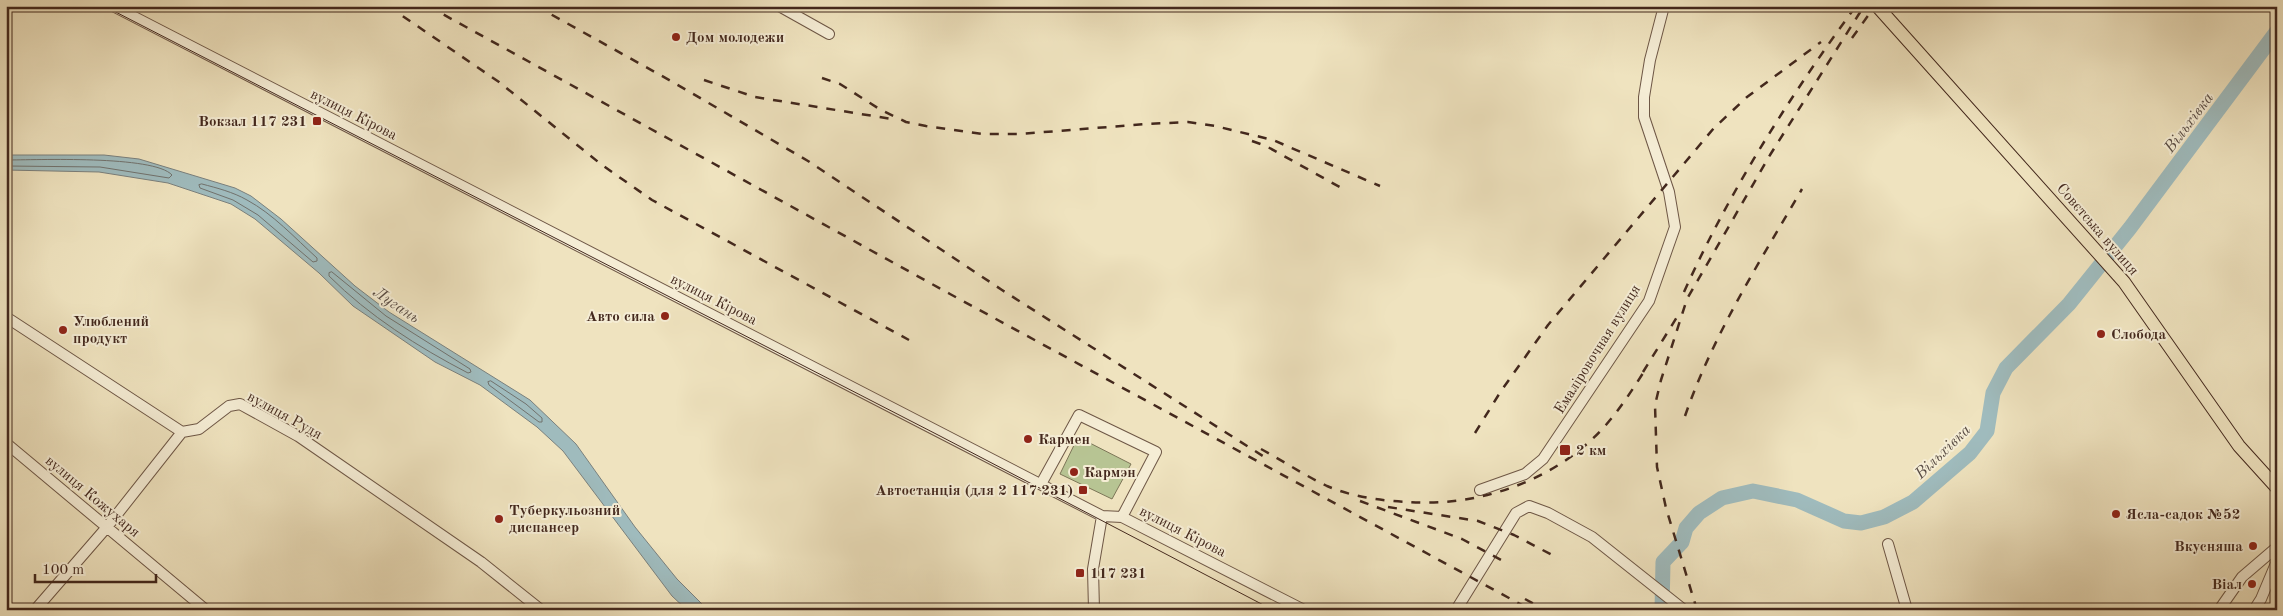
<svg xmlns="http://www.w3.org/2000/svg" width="2283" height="616" font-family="'Old Standard TT',serif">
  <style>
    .green { fill: #b7c493; stroke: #7d7658 }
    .water { fill: #9fbbbd; stroke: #7a807d }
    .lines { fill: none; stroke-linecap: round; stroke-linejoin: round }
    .shore { stroke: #71726d; stroke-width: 1 }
    .river { stroke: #9fbbbd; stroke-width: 15 }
    .minor-casing { stroke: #6e5746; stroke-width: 12 }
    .major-casing { stroke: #43281d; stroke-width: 14 }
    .minor { stroke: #f5edd5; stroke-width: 10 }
    .major { stroke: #efe3bf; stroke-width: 12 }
    .tram { stroke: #43281d; stroke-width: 1 }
    .rail { stroke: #43281d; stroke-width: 2.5; stroke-dasharray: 9 9; stroke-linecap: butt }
    .poi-dot { fill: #8f2418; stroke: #f5edd5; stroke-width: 2 }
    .labels { text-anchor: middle; stroke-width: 4; stroke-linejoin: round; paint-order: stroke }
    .poi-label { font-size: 15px; font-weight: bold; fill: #43281d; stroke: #f5edd5; text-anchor: start }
    .street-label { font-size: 15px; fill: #43281d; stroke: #f5edd5 }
    .water-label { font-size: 16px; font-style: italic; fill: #5a4d45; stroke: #f5edd5 }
  </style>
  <rect width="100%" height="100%" fill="#efe3bf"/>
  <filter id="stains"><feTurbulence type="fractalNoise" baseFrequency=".004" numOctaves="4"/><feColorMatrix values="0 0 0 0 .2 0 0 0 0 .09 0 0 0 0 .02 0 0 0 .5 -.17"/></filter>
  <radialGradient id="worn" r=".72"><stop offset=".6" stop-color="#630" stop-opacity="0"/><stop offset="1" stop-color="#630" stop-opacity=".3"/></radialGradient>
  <path class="green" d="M1078,437L1131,464L1112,499L1060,474Z"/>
  <path class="water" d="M6,155H104L139,159L235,188L251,196L281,219L355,286L389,312L530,400L576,444L635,527L677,579L708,610H687L672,596L563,451L537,427L480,385L435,362L353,306L319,273L255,219L231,204L168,183L99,172L6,170Z"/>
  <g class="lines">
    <path class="shore" d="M6,160C36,160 154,155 172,175L169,178L100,167L6,166
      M202,184C217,188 233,192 247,200C273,214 295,238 317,258V261L313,262L258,215L233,200L200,188L199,185Z
      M332,272L386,316L470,369L471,372L468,373C418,347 369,316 329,276V273Z
      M491,381L526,404L542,418V422H539L489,385L488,382Z"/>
    <path class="river" d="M1662,610L1663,562L1682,542L1686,528L1699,513L1722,498L1753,491L1797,500L1844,521L1861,523L1884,517L1913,502L1970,453L1987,431L1993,393L2006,368L2069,304L2130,228L2277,31"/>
    <defs>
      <path id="minor" d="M113,6L1102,516L1122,517L1304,610
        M779,6L829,34
        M6,317L182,432L199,429L229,406L240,404L298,436L481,562L541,610
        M6,443L206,610
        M1041,484L1079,415L1156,452L1122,517
        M1480,490L1525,474L1543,459L1649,301L1675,227L1669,192L1644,117V97L1650,60L1664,6
        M1888,544L1907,610
        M35,610L107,527L182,432
        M1094,610L1093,569L1102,516
        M1456,610L1516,513L1529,506L1548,513L1592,537L1684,610
        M2219,610L2242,577L2277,547
        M2254,610L2261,599L2277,561"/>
      <path id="major" d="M1877,6L2124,282L2239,446L2277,488"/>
    </defs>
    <use href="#minor" class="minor-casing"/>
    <use href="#major" class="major-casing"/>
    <use href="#minor" class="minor"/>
    <use href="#major" class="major"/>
    <path class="tram" d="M104,6L940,436L1273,610"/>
    <path class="rail" d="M388,6L499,82L602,165L652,200L909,340
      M428,6L950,294L1531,610
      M536,6L671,81L808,161L1002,290L1266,458
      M1852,38L1875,6
      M822,78L840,84L881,110L906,122L926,126L982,134H1020L1146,124L1188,122L1215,126L1273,140L1380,186
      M704,80L755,97L892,119
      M1252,141L1266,146L1345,190
      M1684,292C1730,190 1790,96 1856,6
      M1643,372L1677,317
      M1685,416C1713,335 1759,263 1802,189
      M1475,433L1501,391L1548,325L1714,128L1747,97L1821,42
      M1261,449C1283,461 1304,475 1327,486C1352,497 1383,501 1409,502C1480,507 1557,480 1605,426C1621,408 1634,387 1647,367
      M1360,501L1462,539L1505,562
      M1388,507L1478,521L1514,535L1554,556
      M1525,599L1545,610
      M1697,610L1666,508L1657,467L1655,405L1661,380L1687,299L1770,155L1864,6"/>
  </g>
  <g class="poi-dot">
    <circle cx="676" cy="37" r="5"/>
    <rect x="312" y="116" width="10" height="10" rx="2.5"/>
    <circle cx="665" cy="316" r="5"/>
    <circle cx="63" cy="330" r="5"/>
    <circle cx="2101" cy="334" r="5"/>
    <circle cx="1028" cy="439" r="5"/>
    <rect x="1559" y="444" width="12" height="12" rx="2.5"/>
    <circle cx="1074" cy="472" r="5"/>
    <rect x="1078" y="485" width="10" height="10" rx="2.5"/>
    <circle cx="2116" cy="514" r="5"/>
    <circle cx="499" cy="519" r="5"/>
    <circle cx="2253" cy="546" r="5"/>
    <rect x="1075" y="568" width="10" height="10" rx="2.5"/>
    <circle cx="2252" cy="584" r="5"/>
  </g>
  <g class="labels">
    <g class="poi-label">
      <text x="686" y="42">Дом молодежи</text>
      <text x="307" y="126" text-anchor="end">Вокзал 117 231</text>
      <text x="655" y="321" text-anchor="end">Авто сила</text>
      <text x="73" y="326">Улюблений<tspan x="73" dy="17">продукт</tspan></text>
      <text x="2111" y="339">Слобода</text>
      <text x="1038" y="444">Кармен</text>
      <text x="1576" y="455">2 км</text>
      <text x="1084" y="477">Кармэн</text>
      <text x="1073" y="495" text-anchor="end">Автостанція (для 2 117 231)</text>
      <text x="509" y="515">Туберкульозний<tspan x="509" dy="17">диспансер</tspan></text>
      <text x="2126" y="519">Ясла-садок №52</text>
      <text x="2243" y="551" text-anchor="end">Вкусняша</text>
      <text x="1090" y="578">117 231</text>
      <text x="2242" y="589" text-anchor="end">Віал</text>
    </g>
    <g class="street-label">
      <text transform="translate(354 114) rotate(27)" y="5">вулиця Кірова</text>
      <text transform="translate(2098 229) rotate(49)" y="5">Совєтська вулиця</text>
      <text transform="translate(714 299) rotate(27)" y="5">вулиця Кірова</text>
      <text transform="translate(1597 349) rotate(-58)" y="5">Емаліровочная вулиця</text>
      <text transform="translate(285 415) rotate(29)" y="5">вулиця Рудя</text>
      <text transform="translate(93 496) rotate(40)" y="5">вулиця Кожухаря</text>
      <text transform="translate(1183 531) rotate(27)" y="5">вулиця Кірова</text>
    </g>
    <g class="water-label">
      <text transform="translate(2188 122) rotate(-53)" y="6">Вільхівка</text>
      <text transform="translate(397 304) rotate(34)" y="6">Лугань</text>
      <text transform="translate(1942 451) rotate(-44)" y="6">Вільхівка</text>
    </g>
  </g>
  <rect width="2283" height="616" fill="none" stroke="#efe3bf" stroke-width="25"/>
  <rect x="8" y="8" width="2268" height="601" fill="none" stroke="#43281d" stroke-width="2.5"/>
  <rect x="12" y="12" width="2258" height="591" fill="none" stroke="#43281d"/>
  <path d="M35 574v8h121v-8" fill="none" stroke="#43281d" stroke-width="2.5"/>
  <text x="42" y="574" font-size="15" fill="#43281d" stroke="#f5edd5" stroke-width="4" paint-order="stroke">100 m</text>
  <rect width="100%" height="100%" filter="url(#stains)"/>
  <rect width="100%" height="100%" fill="url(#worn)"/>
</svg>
